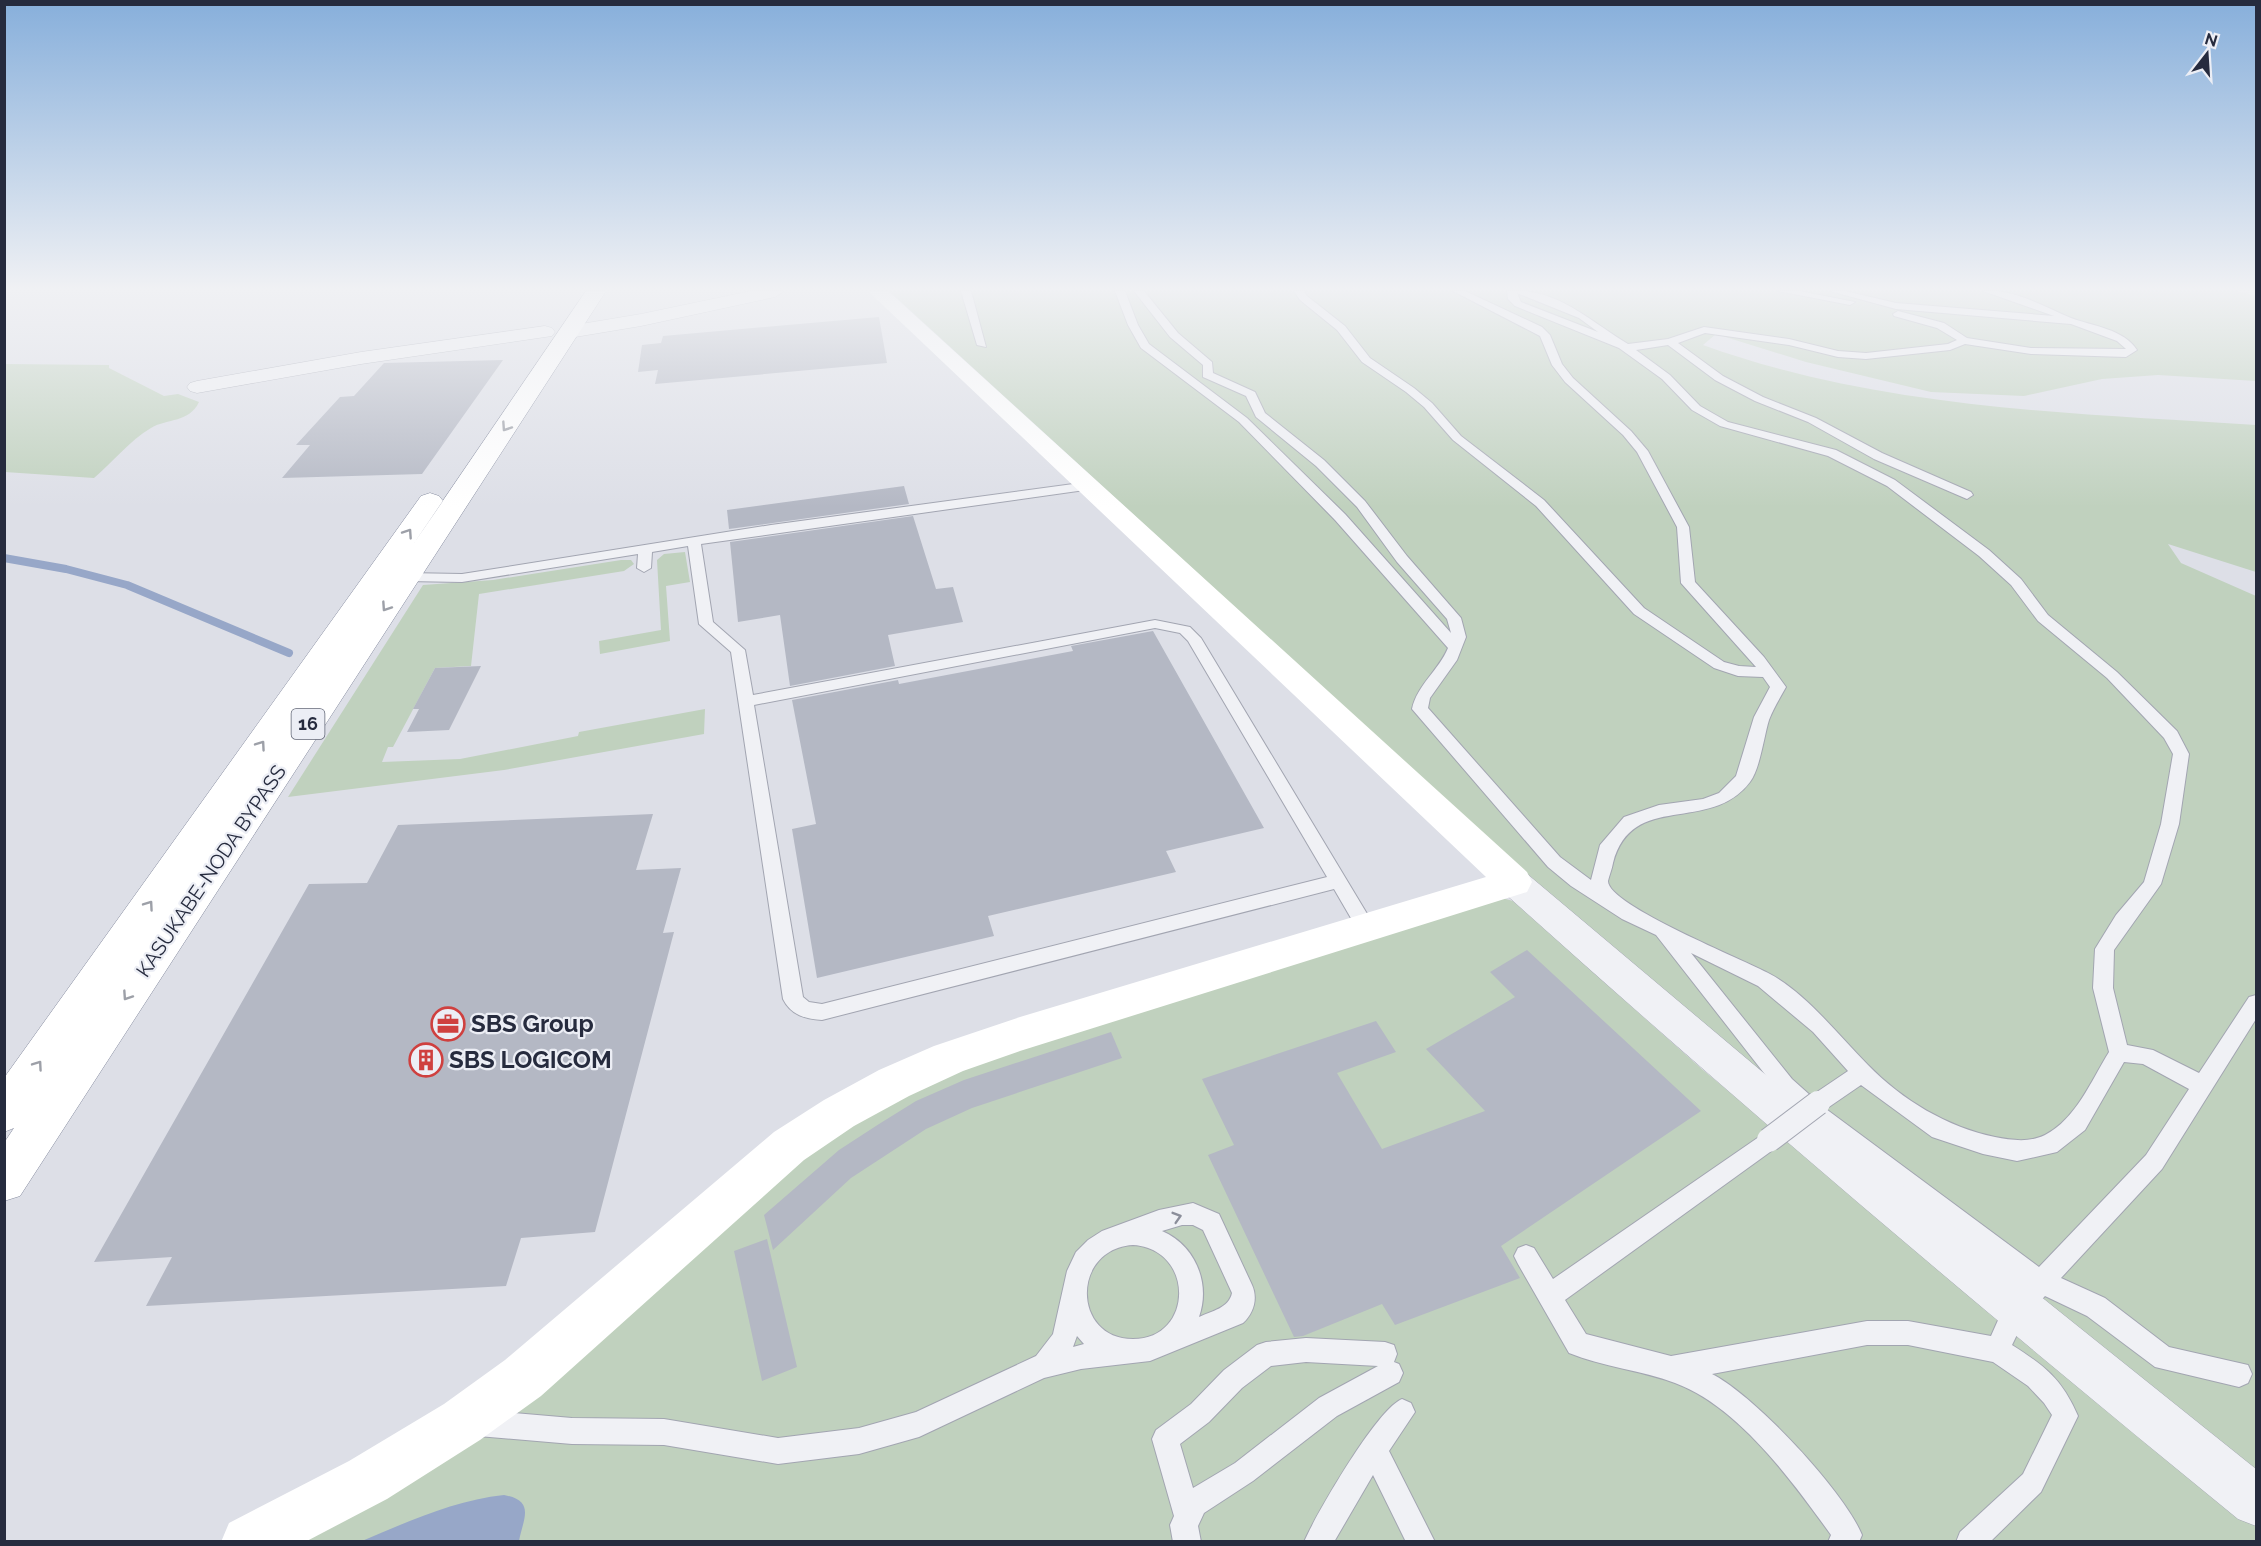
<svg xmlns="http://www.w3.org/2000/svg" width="2261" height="1546" font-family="Raleway,sans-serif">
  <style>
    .green { fill: #c0d1be }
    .water { fill: #97a7c8 }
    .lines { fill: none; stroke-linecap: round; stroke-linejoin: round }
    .stream { stroke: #97a7c8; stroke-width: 8 }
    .building { fill: #b4b8c4 }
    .lane-casing { stroke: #a2a5b1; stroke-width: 2 }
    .street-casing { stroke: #a2a5b1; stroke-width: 1 }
    .highway-casing { stroke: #848a9e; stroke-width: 1 }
    .lane { fill: #f0f1f5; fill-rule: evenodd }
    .street { fill: #f0f1f5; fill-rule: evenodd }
    .secondary { fill: #fff; fill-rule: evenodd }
    .highway { fill: #fff; fill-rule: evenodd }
    .lane-bridge-casing { stroke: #a2a5b1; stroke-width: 26; stroke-linecap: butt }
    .lane-bridge { stroke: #f0f1f5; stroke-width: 24 }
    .oneway { stroke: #9da0a8 }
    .oneway2 { stroke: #8b8e9a }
    .labels { text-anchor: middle; stroke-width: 4.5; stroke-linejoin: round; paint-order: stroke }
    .shield { fill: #eceef5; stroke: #616675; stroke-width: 1.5 }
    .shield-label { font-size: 18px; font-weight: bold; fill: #262b3e }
    .street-label { font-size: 20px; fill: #262b3e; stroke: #eceef5 }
    .near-poi-label { font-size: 24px; font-weight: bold; fill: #262b3e; stroke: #eceef5; text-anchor: start }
  </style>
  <rect width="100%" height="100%" fill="#dddfe7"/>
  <path class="green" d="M889,291H2237L2256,296V381L2158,375L2102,379L2024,396L1931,392L1806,362L1716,334L1703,345C1880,409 2071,413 2256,425V572L2168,544L2181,563L2256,596V1541L298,1542L784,1172L856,1120L924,1084L1034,1043L1502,898L1513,901L1703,1070L1818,1165L1738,1067Z
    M5,364L109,365V368L164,396L178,394L199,402C189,423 168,418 151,428C130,440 112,463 94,478L5,472Z
    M685,552L690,582L666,586L670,641L600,654L599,641L661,630L657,560L664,554Z
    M621,560H631L634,564L624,571L479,594L471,666L435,668L393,747H388L382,762L460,759L578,736L579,732L705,709L704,734L504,770L288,797L423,585L493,580Z"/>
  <path class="water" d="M504,1495C536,1501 523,1519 519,1541H362C407,1522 455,1500 504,1495Z"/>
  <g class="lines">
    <path class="stream" d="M4,558L66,569L127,585L289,653"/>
  </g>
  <path class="building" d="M879,317L887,363L655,384L658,370L638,372L642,345L661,343L663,336Z
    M503,360L422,474L282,478L310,445H296L340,397L354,396L384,363Z
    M904,486L909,504L729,529L727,510Z
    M913,516L936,589L953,587L963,622L888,635L895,666L790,686L780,615L738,622L730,542Z
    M1153,631L1264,828L1166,851L1176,872L988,916L994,936L817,978L792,829L816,824L792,700L898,680L899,684L1073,651L1071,646Z
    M481,666L449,730L407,732L419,709H413L435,668Z
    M653,814L636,870L681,868L663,933L674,932L595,1232L521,1238L506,1286L146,1306L172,1257L94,1262L309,884L367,883L398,825Z
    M1527,950L1701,1111L1501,1246L1520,1278L1395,1325L1382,1304L1303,1336L1294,1337L1208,1155L1234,1145L1202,1079L1376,1021L1396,1052L1337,1073L1382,1149L1485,1111L1426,1049L1515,997L1490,972Z
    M1111,1032L1122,1058L972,1108L926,1129L851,1178L773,1250L764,1215L839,1150L879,1124L916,1101L964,1080Z
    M767,1239L797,1367L762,1381L734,1251Z"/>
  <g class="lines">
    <defs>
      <path id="lane" d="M961,291H971L986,347L977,345Z
        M1115,291H1125L1138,325L1149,344L1247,418L1345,514L1451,633L1447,619L1397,562L1357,507L1316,466L1256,417L1246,396L1203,377V365L1170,337L1134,291H1144L1178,333L1212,362L1213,373L1255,392L1265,413L1324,460L1365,501L1407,556L1461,618L1466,637L1457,660L1430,698L1428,708L1560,857L1591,880L1600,845L1624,817L1659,805L1703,799L1719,793L1736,776L1754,717L1770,687L1763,677L1738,676L1714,668L1634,614L1536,506L1453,440L1424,407L1406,392L1362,362L1337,330L1300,300L1294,291H1304L1307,296L1345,326L1370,358L1414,388L1432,403L1461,436L1544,500L1644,608L1724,662L1739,666L1756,667L1681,583L1677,527L1637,452L1623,435L1565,382L1552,365L1540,336L1453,291H1465L1542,327L1550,335L1562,364L1573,378L1631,431L1648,451L1689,527L1695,582L1764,657L1786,687C1780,698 1773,709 1769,720C1764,736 1760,769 1750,782C1710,835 1632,790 1613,863C1612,869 1609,876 1608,881C1607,905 1745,960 1770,974C1807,994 1838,1035 1868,1065C1902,1100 1947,1127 1995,1137C2011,1140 2029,1143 2045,1135C2076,1119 2091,1081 2109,1052L2093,988L2095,949L2116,915L2144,882L2161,824L2173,754L2164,738L2107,678L2038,621L2011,585L1979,556L1887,486L1828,456L1720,426L1692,410L1662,379L1619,348L1515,306L1508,299L1507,291C1557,287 1589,321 1628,344L1668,339L1704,327L1789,339L1838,351L1866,353L1948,344L1957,340L1937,328L1894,316L1893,314L1898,311L1944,323L1967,338L2031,348L2126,349L2117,341L2071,324L1896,309L1830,291H1845L1896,303L2054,316L1983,291C2015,289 2045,307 2071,318C2092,326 2124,329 2137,350L2126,357L2031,354L1965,344L1950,350L1866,359L1838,357L1789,345L1705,333L1678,343L1723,376L1763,397L1816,418L1882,453L1971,492L1973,495L1967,499L1874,459L1808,422L1755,401L1715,380L1668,345L1636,350L1670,375L1700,406L1728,422L1836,450L1895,480L1989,550L2021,579L2048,615L2117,672L2177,731L2189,754L2179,824L2161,884L2114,950L2113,988L2127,1045L2153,1050L2199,1073L2249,997L2256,995V1019L2162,1169L2061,1278L2105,1298L2169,1347L2248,1365L2252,1374L2248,1383L2239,1387L2155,1367L2087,1316L2045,1296L2025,1318L2012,1345C2045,1366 2062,1379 2078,1416L2041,1492L1990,1542H1956L1960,1532L2023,1474L2052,1415L2044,1403L2028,1386L1993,1362L1908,1345H1867L1712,1374C1754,1395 1844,1491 1862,1535L1859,1542H1828L1831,1535C1793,1482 1738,1406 1675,1383C1641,1370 1603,1367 1569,1353L1518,1264L1514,1256L1518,1248L1526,1245L1534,1248L1553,1279L1769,1130L1777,1133L1780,1140L1777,1147L1565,1300L1586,1334L1671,1356L1867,1321H1908L1991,1336L2007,1300L2023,1284L1826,1137L1778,1091L1656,935L1622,919L1571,886L1548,867L1412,709C1417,685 1439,670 1448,648L1335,520L1239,422L1141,348L1128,325ZM1517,293L1579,318L1598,332L1521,302ZM1691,953L1758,986L1813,1032L1848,1071L1811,1096L1792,1079ZM2124,1062L2143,1064L2189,1089L2146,1155L2039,1267L1826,1109L1861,1085L1932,1137L1983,1154L2017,1161L2057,1152L2085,1130Z
        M1778,291H1799L1855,302L1850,305Z
        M1088,482L1092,483V489L701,544L713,622L745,650L753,695L1155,620L1190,627L1201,638L1375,927L1373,932L1366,934L1359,932L1334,889L822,1020C805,1019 791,1015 783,999L731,652L699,624L688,546L652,552L651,568L644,572L637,568L638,554L462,582L406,581L399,577L406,573L462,574L771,525ZM1155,628L1180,633L1188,641L1327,877L822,1004L809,1002L803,997L754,705Z
        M1193,1203L1219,1214L1252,1285C1258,1298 1254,1313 1243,1323L1150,1361L1081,1369L1044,1378L919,1437L859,1454L778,1464L664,1445L572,1444L478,1436L469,1432L465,1423L469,1414L478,1410L572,1418L664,1419L778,1438L859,1428L916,1412L1036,1356L1053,1334L1067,1271L1076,1252L1088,1240L1102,1231L1159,1210ZM1182,1225H1193L1203,1230L1232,1293C1229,1308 1212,1311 1199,1317C1211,1283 1195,1245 1162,1231ZM1133,1245C1195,1249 1194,1339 1133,1339C1072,1339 1071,1249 1133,1245ZM1077,1336L1084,1344L1073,1347Z
        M1306,1338L1385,1342L1394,1345L1397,1354L1394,1362L1399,1364L1403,1373L1399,1382L1337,1416L1253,1481L1204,1513L1198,1526L1201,1542H1173L1170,1525L1174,1516L1152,1439L1156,1430L1191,1404L1224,1370L1257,1345L1266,1342ZM1306,1362L1378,1366L1319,1398L1235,1463L1193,1488L1180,1444L1209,1422L1242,1388L1271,1366Z
        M1402,1399L1411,1403L1415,1412L1389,1451L1435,1542H1406L1373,1475L1334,1542H1304C1316,1514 1377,1409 1402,1399Z"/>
      <path id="street" d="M751,291H784L775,297L641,326L569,338L559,332L569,326L641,314Z
        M545,326L552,328L555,332L552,336L361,364L197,393L190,391L187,387L190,383L197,381L361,352Z
        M1514,869L1526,873L1803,1106L2256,1469V1526L2238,1519C1988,1315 1742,1107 1502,891L1497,882L1502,873Z"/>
      <path id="highway" d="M586,291H606L20,1196L4,1201V1143L14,1128L4,1132V1078L421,496L430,493L439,496L443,501L412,546Z"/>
    </defs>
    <use href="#lane" class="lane-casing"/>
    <use href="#street" class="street-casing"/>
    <use href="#highway" class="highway-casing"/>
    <use href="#lane" class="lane"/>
    <use href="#street" class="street"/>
    <path class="secondary" d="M868,291H888L1527,872L1532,882L1527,892L1020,1051L963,1071L909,1096L854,1126L804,1160L541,1396L480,1440L387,1499L305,1542H221L229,1523L349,1461L444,1404L505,1360L774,1132L824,1100L879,1070L934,1046L1020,1017L1486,877Z"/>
    <use href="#highway" class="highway"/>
    <defs>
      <path id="lane-bridge" d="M1769,1140L1818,1103"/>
    </defs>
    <use href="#lane-bridge" class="lane-bridge-casing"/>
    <use href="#lane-bridge" class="lane-bridge"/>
  </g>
  <defs><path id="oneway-chevron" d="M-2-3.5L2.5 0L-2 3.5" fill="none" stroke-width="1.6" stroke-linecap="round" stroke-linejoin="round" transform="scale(1.5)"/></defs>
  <g class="oneway">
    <use href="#oneway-chevron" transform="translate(506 427) rotate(124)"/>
    <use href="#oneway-chevron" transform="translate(408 533) rotate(-56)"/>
    <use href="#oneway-chevron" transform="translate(386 607) rotate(124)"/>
    <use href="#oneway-chevron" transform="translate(261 745) rotate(-55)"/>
    <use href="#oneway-chevron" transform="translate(149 905) rotate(-55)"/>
    <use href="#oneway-chevron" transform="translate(127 996) rotate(124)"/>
    <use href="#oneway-chevron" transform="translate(38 1065) rotate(-55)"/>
  </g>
  <use class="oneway2" href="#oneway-chevron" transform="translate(1177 1217) rotate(-17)"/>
  <linearGradient id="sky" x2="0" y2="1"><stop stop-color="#87afdb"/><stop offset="0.57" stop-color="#f0f1f4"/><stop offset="1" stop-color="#f0f1f4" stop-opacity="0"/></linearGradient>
  <rect width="2261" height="507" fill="url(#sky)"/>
  <defs>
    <symbol id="office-ring" viewBox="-11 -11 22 22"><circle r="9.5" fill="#eceef5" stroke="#cf403f" stroke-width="1.5"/><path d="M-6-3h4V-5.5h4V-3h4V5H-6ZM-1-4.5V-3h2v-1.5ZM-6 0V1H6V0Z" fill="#cf403f"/></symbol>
    <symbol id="building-ring" viewBox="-11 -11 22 22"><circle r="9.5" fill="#eceef5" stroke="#cf403f" stroke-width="1.5"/><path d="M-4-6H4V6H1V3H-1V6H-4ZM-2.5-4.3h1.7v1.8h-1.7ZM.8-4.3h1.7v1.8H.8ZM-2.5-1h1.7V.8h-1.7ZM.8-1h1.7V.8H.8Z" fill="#cf403f"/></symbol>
  </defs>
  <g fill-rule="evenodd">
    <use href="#office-ring" x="429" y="1005" width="38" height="38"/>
    <use href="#building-ring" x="407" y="1041" width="38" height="38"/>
  </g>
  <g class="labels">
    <rect class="shield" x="291.5" y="709" width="33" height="30" rx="4.5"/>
    <g class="shield-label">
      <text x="308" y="730">16</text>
    </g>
    <g class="street-label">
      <text transform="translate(211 871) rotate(-56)" y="7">KASUKABE-NODA BYPASS</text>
    </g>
    <g class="near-poi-label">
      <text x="471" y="1032">SBS Group</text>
      <text x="449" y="1068">SBS LOGICOM</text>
    </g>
  </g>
  <rect width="2261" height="1546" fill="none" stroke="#262b3e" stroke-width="12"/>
  <g transform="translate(2207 54) rotate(17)" stroke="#eceef5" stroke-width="4.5" paint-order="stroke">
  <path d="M0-4.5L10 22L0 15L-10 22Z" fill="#262b3e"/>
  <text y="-9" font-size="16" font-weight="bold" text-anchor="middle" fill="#262b3e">N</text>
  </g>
</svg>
